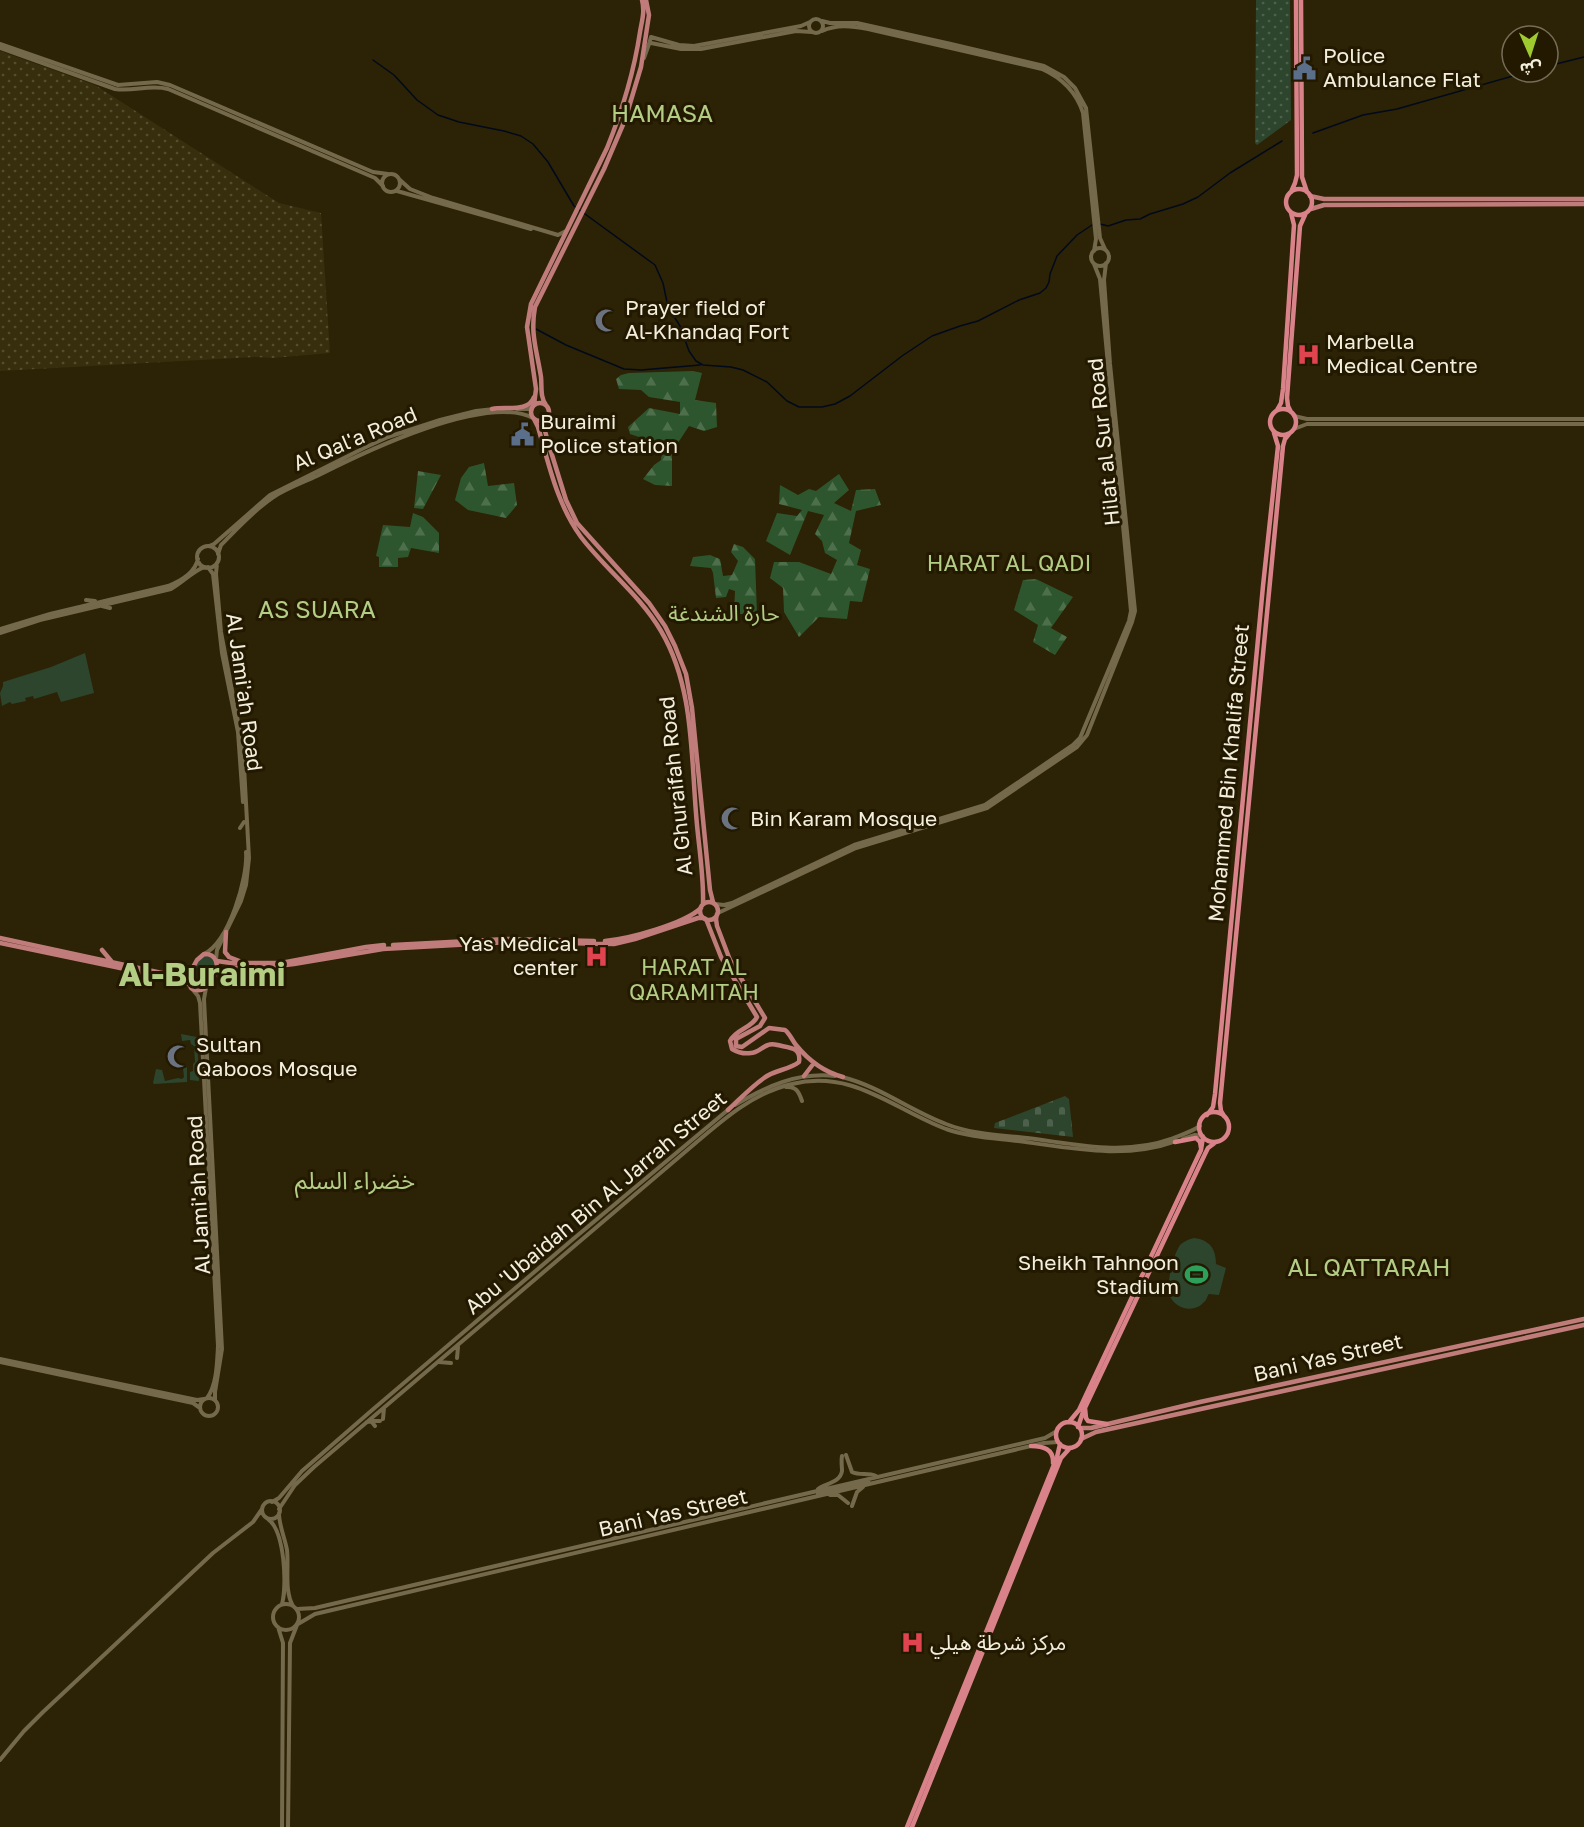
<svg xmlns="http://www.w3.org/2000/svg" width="1584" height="1827" font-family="'Golos Text','Noto Sans Arabic',sans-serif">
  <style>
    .green { fill: #2d452d }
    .forest { fill: url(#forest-firs) }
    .sand { fill: url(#sand-dots) }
    .cemetery { fill: url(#cemetery-stones) }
    .park { fill: url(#park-dots) }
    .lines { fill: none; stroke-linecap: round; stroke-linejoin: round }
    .stream { stroke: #000a1c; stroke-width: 1.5 }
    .secondary { stroke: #74694b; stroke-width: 4 }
    .primary { stroke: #c07c7a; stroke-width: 4.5 }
    .trunk { stroke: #d9828a; stroke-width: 4.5 }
    .labels { text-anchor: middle; stroke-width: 6; stroke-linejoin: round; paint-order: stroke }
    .poi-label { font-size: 21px; fill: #f4eedd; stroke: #221900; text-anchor: start }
    .street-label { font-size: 21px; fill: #f4eedd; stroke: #221900 }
    .neighbourhood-label { font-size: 22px; fill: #b3cd85; stroke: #221900 }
    .quarter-label { font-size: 24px; fill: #b3cd85; stroke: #221900 }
    .town-label { font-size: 33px; font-weight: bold; fill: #b3cd85; stroke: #221900 }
  </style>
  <defs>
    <pattern id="forest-firs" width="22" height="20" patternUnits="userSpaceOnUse" patternTransform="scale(1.5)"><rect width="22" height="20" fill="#2e562e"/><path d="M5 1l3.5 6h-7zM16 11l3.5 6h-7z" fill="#4d6f4c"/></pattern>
    <pattern id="sand-dots" width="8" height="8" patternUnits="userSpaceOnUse" patternTransform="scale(1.5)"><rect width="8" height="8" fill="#372e0d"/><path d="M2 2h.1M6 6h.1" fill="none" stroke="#554d30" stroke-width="1.8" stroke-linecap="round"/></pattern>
    <pattern id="cemetery-stones" width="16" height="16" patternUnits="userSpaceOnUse" patternTransform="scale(1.5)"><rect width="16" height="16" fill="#2d452d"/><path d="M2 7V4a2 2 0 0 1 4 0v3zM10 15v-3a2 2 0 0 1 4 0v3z" fill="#4c604b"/></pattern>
    <pattern id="park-dots" width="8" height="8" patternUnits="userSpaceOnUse" patternTransform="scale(1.5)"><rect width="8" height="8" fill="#2d452d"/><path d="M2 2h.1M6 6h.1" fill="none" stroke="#4c604b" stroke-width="1.8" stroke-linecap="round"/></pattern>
  </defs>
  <rect width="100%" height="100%" fill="#2c2205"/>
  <path class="green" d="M85,653L94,693L61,702L57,692L34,699L33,696L25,698L26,701L12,704L10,702L2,706L0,693L3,686V682L51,667Z
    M205,956L211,957L216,966C211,976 208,989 195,988L190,980C191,972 197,960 205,956Z
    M181,1034L197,1037L199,1081L190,1080V1072L193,1071V1064L195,1062L194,1046L191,1044L190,1040L182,1041Z
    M187,1067V1082L154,1084L153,1083L156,1069L162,1070L165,1081L178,1078L182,1079L184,1077L183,1068Z
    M1194,1238C1210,1240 1216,1249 1216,1264L1226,1268L1219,1295L1209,1294C1207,1296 1207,1300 1204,1302C1194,1314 1174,1309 1169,1294C1166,1285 1174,1251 1181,1244C1185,1241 1189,1239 1194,1238Z"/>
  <path class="forest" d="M693,371L702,373L695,400L716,403L717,427L704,431L689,426L672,452V486L655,485L643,479L654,465L661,460L663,445L630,434L628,427L649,408L680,414V402L649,397L641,390L619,389L616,379L621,375L629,373Z
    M484,463L488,486L514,483L517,505L506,518L468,510L455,500L461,478L469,467Z
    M418,471L441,475L423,509L414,508Z
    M839,474L849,490L834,503L851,511L856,490L875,489L881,505L856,511L849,543L861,550L857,565L870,569L862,602L850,601L847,619L819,617L799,637L784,612L783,588L770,578L774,562H799L831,574L837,560L825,553L822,541L815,534L824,515L808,511L790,555L766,541L777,513L797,516L802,510L779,504L780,485L798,495L809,489L816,491Z
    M413,513L423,517L439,533V553L411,548L408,557L398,558V567H379V557L376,556L383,525L410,527Z
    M734,544L743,547L755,559L757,614H734L735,591L729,589L726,597L716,598L713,573L711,568L690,566L693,557L710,555L720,559L723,576L732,575L738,561L731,552Z
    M1036,579L1073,597L1051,628L1067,637L1055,655L1033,642L1038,625L1014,610L1023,580Z"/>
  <path class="sand" d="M0,51L95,85L279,203L321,213L330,353L273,358L255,357L0,371Z"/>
  <path class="cemetery" d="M1065,1096L1069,1099L1073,1137L994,1128L995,1123Z"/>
  <path class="park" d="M1256,0H1290L1291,120L1257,145L1255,143Z"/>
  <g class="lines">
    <path class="stream" d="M373,60L394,75L417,100L438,115L459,122L504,131L521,136L533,144L548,162L574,206L655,265L663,283L668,307L680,326L689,351L696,361L703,365L731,367L743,370L767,382L787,401L799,407H822L835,404L850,396L902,356L932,336L960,326L978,321L1019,300L1040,293L1046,288L1049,282L1050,274L1057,256L1077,235L1092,225
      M1548,66L1584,57
      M1313,133L1363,115L1397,109L1527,72
      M1100,224L1108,226L1126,220L1140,219L1150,214L1183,204L1198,197L1230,173L1282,141
      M536,329L566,345L624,369L641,370L700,365"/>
    <path class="secondary" d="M809 26a7 7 0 1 1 14 0a7 7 0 1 1-14 0Z
      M822,21L830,23H857L951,44L1044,66L1064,77L1075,88L1086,108L1100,238L1105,249
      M822,31C837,24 852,26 868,29L1042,69C1062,78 1076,91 1083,113L1096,239L1094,251
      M0,44L118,85L157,82L170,85L373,172L388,174
      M649,44L651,37L679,45L694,46L801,26L810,22
      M0,48L115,89C133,92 150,84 168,89L375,178L383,186
      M644,58L649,44L651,43L681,49H701L796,31L812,32
      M382 183a9 9 0 1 1 18 0a9 9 0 1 1-18 0Z
      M400,180L410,189L433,198L558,235L566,231
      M397,191L531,229
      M1091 257a9 9 0 1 1 18 0a9 9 0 1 1-18 0Z
      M517,409H528L533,406
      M1294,416L1307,419H1584
      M1294,429L1307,424H1584
      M209,546L214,544L270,495L364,448L388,437L440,420L476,411L494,409
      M197 557a11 11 0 1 1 22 0a11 11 0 1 1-22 0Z
      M218,554L221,545C237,529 253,511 272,498C285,489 302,483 317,476C362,453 485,393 533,418
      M208,567L213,574L222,653L238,732L243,802
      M86,600L95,601
      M102,606L110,608
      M0,629L50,614L168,586C181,581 195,572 198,559
      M0,633L40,620L171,589C182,583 197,568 205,567
      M240,828L244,822
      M715,904L724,905L732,903L854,845L985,805L1073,745L1080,738L1129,621L1131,611L1100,279L1094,264
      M718,913L856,848L987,808L1077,747L1087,735L1132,622L1135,611L1110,364L1104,280L1106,263
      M204,954C229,942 248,878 246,852
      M216,959L217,950L241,901L246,885L249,858L243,748L221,632L216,574L217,563
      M206,988L204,999L222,1349L215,1392V1400
      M193,990L198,996L200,1003L218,1346C217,1362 217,1385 207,1398
      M842,1077C879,1086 911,1111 946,1124C971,1134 1000,1135 1027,1138C1075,1144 1124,1156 1171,1139C1181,1135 1191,1132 1200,1126
      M786,1087C796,1086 799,1092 802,1101
      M735,1105C767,1086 797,1072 835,1076
      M1183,1139L1195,1135L1203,1136
      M457,1358L458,1347
      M0,1359L197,1400L204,1399
      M0,1362L193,1403L200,1408
      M439,1362L451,1363
      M200 1407a9 9 0 1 1 18 0a9 9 0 1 1-18 0Z
      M383,1419L384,1408
      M372,1421H380
      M367,1422L371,1421L375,1426
      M846,1455L852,1472C860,1476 868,1472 876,1476
      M818,1489C826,1483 840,1483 842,1471C842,1466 841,1461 842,1456
      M846,1489L849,1485L869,1480
      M818,1494L845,1486
      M830,1495H838L848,1503
      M262 1510a9 9 0 1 1 18 0a9 9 0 1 1-18 0Z
      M272,1502L279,1498L302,1471L371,1411L572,1240L729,1109
      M852,1506L857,1492L863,1487
      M279,1509L295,1485L314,1467L678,1158C712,1130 747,1094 792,1084C853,1069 893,1109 946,1129C969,1137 994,1138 1018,1141C1071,1148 1124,1160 1176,1141
      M279,1513C279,1526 285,1538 287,1550C289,1567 284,1591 293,1606
      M268,1519C285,1531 287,1586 282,1604
      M273 1617a13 13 0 1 1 26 0a13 13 0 1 1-26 0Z
      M297,1609L315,1608C558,1551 801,1494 1045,1438L1057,1431
      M298,1624L315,1614L1044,1443L1058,1442
      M278,1627L283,1643L282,1827
      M0,1760L24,1731L43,1712L213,1553L253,1522L262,1509
      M288,1827L290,1643L297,1625"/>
    <path class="primary" d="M1310,196L1324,199H1584
      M1311,209L1324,205L1584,204
      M531 412a9 9 0 1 1 18 0a9 9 0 1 1-18 0Z
      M534,405L536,389L527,327L531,304L607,148C622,111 634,72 640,32C642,20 645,12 642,0
      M546,405C540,397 542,387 541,377C537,351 530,334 535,307L604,169L625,120L641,67L649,15L646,0
      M492,409C506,406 528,413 534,397
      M534,419L538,427C549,465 557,504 581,537C606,570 640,595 661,631C693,685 691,752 696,813C698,843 704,874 703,904
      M546,419L545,431L548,442L566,500L577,523L649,603L665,626L675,646L686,674L692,708L710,890L713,902
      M700 911a9 9 0 1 1 18 0a9 9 0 1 1-18 0Z
      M717,914L716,919L717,926L730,960L765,1018L760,1026L736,1039V1046L742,1047L769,1028L785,1030C790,1034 792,1040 796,1045C809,1061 824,1072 843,1077
      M706,919L721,957L757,1017C752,1028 736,1029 730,1041L732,1049C737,1052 745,1054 751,1053C757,1053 762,1047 768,1045C773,1043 776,1045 782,1046C793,1048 801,1049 799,1062C789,1070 774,1070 764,1078C751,1087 740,1099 728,1110
      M226,932L225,952L229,957L242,962
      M0,938L171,975H181L191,969
      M605,941C629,939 684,924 701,908
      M0,943L173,979L188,984
      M393,945L507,939L594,941
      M102,950L112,962
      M204,954C230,953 211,1001 191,988L187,978L197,960Z
      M217,961L231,963H281L366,947L384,945
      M215,973L226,968L269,967L294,964L383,949L510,942L614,944L635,939L698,918H704
      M804,1076L814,1063
      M1080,1428H1091L1200,1402L1584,1319
      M1081,1439L1096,1432L1584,1325"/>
    <path class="trunk" d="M1301,0L1302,177L1307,192
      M1286 202a13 13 0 1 1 26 0a13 13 0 1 1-26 0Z
      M1291,192L1295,183L1297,175L1296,0
      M1270 422a13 13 0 1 1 26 0a13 13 0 1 1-26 0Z
      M1277,410L1281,403L1283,389L1294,225L1291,213
      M1291,412L1288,406L1287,398L1300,226L1305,215
      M1199 1127a15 15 0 1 1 30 0a15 15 0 1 1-30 0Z
      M1207,1115L1213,1107L1215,1094L1263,586L1278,446L1274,433
      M1224,1116L1221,1111L1220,1103L1283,446L1285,439L1289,434
      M1175,1142L1196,1138L1200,1142L1201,1148
      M1085,1408L1086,1418L1088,1421L1107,1424
      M1069,1422L1079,1410L1201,1150L1203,1137
      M1056 1435a13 13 0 1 1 26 0a13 13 0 1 1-26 0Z
      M1078,1427L1083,1412L1205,1154L1208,1148L1216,1142
      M1031,1446C1043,1446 1054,1449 1053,1463
      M907,1827L1057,1457L1060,1444
      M912,1827L1061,1458L1070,1448"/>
  </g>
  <defs>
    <symbol id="civic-bare" viewBox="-9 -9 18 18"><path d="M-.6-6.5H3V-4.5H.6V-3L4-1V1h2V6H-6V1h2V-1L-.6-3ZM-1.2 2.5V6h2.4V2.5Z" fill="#5c6f8a" stroke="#221900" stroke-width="2.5" paint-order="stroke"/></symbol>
    <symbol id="mosque-bare" viewBox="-9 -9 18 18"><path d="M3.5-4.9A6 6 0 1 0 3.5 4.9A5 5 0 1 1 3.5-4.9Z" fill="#6b7280" stroke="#221900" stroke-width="2.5" paint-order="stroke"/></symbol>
    <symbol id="hospital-bare" viewBox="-9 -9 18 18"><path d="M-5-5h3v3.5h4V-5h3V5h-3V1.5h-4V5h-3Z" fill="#e0444e" stroke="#221900" stroke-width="2.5" paint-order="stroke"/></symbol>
    <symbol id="stadium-bare" viewBox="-9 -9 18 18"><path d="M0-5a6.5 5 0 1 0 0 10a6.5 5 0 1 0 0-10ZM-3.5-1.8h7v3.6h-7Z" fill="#2e9e5b" stroke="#221900" stroke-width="2.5" paint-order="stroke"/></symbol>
  </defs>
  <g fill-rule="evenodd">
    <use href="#civic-bare" x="1288" y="52" width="33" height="33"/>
    <use href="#mosque-bare" x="590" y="304" width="33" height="33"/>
    <use href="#hospital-bare" x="1292" y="338" width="33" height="33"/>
    <use href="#civic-bare" x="506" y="418" width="33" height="33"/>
    <use href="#mosque-bare" x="716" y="802" width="33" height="33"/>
    <use href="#hospital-bare" x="580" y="940" width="33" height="33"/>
    <use href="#mosque-bare" x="162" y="1040" width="33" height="33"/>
    <use href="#stadium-bare" x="1180" y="1258" width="33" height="33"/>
    <use href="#hospital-bare" x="896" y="1626" width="33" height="33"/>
  </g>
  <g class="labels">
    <g class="poi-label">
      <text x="1323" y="63">Police<tspan x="1323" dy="24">Ambulance Flat</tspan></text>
      <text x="625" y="315">Prayer field of<tspan x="625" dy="24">Al-Khandaq Fort</tspan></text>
      <text x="1326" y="349">Marbella<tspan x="1326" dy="24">Medical Centre</tspan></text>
      <text x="540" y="429">Buraimi<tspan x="540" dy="24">Police station</tspan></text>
      <text x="750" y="826">Bin Karam Mosque</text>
      <text x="578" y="951" text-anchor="end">Yas Medical<tspan x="578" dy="24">center</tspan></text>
      <text x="196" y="1052">Sultan<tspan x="196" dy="24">Qaboos Mosque</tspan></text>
      <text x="1179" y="1270" text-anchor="end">Sheikh Tahnoon<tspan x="1179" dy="24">Stadium</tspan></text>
      <text x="930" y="1650">مركز شرطة هيلي</text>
    </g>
    <g class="street-label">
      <text transform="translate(355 439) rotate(-23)" y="7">Al Qal'a Road</text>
      <text transform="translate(1104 442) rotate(-96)" y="7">Hilat al Sur Road</text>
      <text transform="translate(244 692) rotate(82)" y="7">Al Jami'ah Road</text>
      <text transform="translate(1229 773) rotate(-85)" y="7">Mohammed Bin Khalifa Street</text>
      <text transform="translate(676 786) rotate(-96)" y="7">Al Ghuraifah Road</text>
      <text transform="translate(199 1195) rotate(-93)" y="7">Al Jami'ah Road</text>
      <text transform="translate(596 1203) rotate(-40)" y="7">Abu 'Ubaidah Bin Al Jarrah Street</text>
      <text transform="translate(1328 1358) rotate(-13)" y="7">Bani Yas Street</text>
      <text transform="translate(673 1513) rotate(-13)" y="7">Bani Yas Street</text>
    </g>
    <g class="neighbourhood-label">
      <text x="1009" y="571">HARAT AL QADI</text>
      <text x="724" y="621">حارة الشندغة</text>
      <text x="694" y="975">HARAT AL<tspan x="694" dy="25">QARAMITAH</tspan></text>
    </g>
    <g class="quarter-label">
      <text x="662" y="122">HAMASA</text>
      <text x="317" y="618">AS SUARA</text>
      <text x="355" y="1189">خضراء السلم</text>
      <text x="1369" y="1276">AL QATTARAH</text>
    </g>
    <g class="town-label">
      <text x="202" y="986">Al-Buraimi</text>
    </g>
  </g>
  <g transform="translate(1530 54) rotate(177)"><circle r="28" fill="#221900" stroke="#766e58" stroke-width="1.5"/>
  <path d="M0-4.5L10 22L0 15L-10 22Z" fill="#9eca2f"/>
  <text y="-9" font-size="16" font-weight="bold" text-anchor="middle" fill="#f4eedd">ش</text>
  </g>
</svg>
